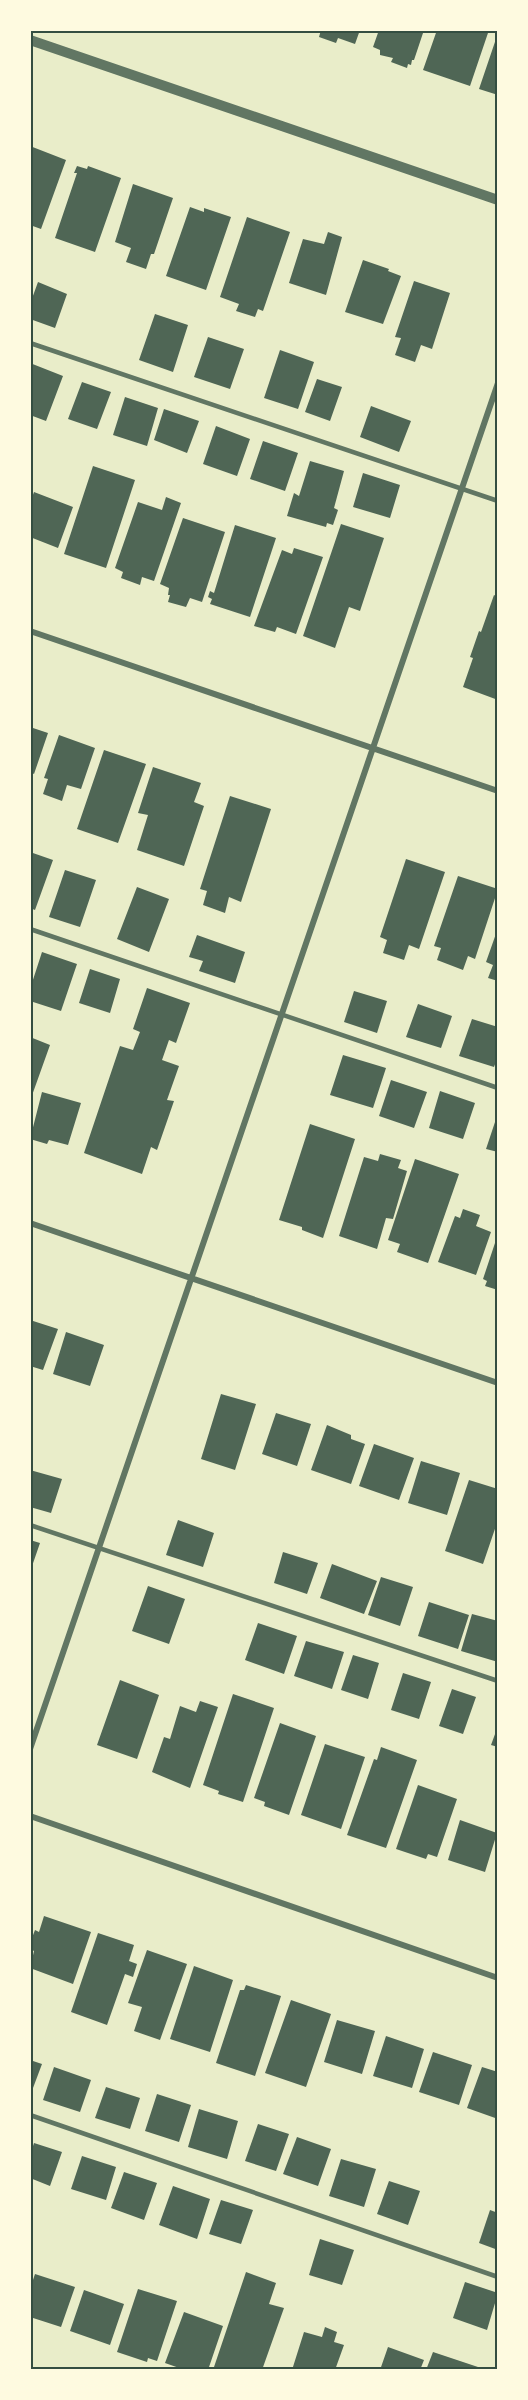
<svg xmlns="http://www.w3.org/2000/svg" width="528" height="2400" font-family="'Fira Sans',sans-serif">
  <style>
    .building { fill: #4f6655 }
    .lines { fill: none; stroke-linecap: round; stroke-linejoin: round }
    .service { stroke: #617663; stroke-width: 4.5 }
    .minor { stroke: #617663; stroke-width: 6 }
    .tertiary { stroke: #617663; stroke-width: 10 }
    .neatline { fill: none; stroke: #344e41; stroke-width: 2 }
  </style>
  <rect width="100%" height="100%" fill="#e9edc9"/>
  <path class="building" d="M321,30H360L355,44L338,38L336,43L319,37Z
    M379,30H424L414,60H412L411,65L408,64L407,68L391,62L393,58L380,55V50L373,47Z
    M437,30H489L470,86L423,70Z
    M498,33V95L479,89Z
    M30,146L66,160L41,229L30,225Z
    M77,166L87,169L88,166L121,178L95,252L55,238L77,173H74Z
    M133,184L173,198L154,254H151L146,269L126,262L131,248L115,242Z
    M190,207L204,212V208L231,217L206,290L166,276Z
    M247,217L290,232L263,311L258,309L255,317L236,311L239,304L220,297Z
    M328,232L342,237L326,295L289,283L303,239L324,244Z
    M363,260L389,269L388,271L401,276L383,324L345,312Z
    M414,281L450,293L432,349L421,345L415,362L395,355L401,338L395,337Z
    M38,282L67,294L55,328L30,319V304Z
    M155,314L188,325L173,372L139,360Z
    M208,337L244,349L230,389L194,377Z
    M280,350L314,362L298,409L264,398Z
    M30,363L63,376L46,421L30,415Z
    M317,379L342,387L330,421L305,412Z
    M82,382L111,392L97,429L68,419Z
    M125,397L158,408L147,446L113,435Z
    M371,406L411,421L399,452L360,437Z
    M164,409L199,421L187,453L154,440Z
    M216,426L250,439L237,476L203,464Z
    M263,441L298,453L285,491L250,479Z
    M310,461L344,471L334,508L338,510L333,525L327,523L326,527L287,516L294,493L299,496Z
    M93,466L135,480L106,568L64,554Z
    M363,473L400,485L390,518L353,507Z
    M34,492L73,507L58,548L30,537V503Z
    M166,497L181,503L154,581L142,577L140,585L121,578L123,572L115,568L138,502L162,510Z
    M183,518L225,532L202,602L190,598L186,607L168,602L170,595H168L169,588L160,584Z
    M341,524L384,538L360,611L349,607L335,648L303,636Z
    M235,525L276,538L250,617L210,604L212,599L208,597L210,591L214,593Z
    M294,548L323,557L296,634L277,627L275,632L254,626L282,550L292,554Z
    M494,595L498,597V700L463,687L473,658L470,657L479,631L481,632Z
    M30,727L48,733L34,774L30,772Z
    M59,735L95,748L81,789L67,785L62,801L43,794L48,779L44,778Z
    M104,750L146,764L118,843L77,829Z
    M153,767L201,783L194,802L204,806L184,866L137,850L148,815L138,813Z
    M230,796L271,809L241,902L229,897L225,913L203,905L207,891L200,889Z
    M30,852L53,860L35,910L30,908Z
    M406,859L445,872L419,949L409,945L404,960L383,953L387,940L380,937Z
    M65,870L96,880L80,927L49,917Z
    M458,876L498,889L475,959L468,956L463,970L437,960L441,948L434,946Z
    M137,887L169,899L149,952L117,939Z
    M498,928V981L488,978L493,965L486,962Z
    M197,935L245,952L235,983L199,971L203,961L189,957Z
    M42,952L77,964L61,1011L30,1001V989Z
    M90,969L120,979L110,1013L79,1003Z
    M147,988L190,1003L176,1043L169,1040L162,1060L179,1066L167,1100L174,1101L157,1150L151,1147L142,1174L84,1153L120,1046L133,1050L140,1032L133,1029Z
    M354,991L387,1001L377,1033L344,1022Z
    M418,1004L452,1016L441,1048L406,1037Z
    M472,1019L498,1027V1056L494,1067L459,1056Z
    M30,1037L50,1045L30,1101Z
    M343,1055L386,1068L373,1108L330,1095Z
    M391,1080L427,1092L414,1128L379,1116Z
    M440,1091L475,1103L463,1139L429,1128Z
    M42,1092L81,1103L68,1145L49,1140L47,1144L30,1139Z
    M498,1113V1152L486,1149Z
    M310,1124L355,1139L323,1238L302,1230V1227L279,1220Z
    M380,1154L401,1160L398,1168L407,1171L393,1219L386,1218L377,1249L339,1236L364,1157L378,1161Z
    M415,1159L459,1174L428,1263L397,1252L400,1244L388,1240Z
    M463,1209L480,1215L476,1226L491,1232L476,1275L438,1262L455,1216L460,1218Z
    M498,1234V1290L485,1286L487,1281L483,1279Z
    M30,1320L58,1329L43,1370L30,1366Z
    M66,1332L104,1345L90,1386L53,1374Z
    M221,1394L256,1404L235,1470L201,1459Z
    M276,1413L311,1424L297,1466L262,1454Z
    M327,1425L351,1435V1439L365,1444L351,1484L311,1470Z
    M374,1444L414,1458L399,1500L359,1486Z
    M421,1461L460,1473L447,1515L408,1503Z
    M30,1470L62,1479L51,1513L30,1507Z
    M469,1480L498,1489V1520L483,1564L445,1551Z
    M178,1520L214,1533L203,1567L166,1555Z
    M30,1540L40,1543L30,1572Z
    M283,1552L318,1563L307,1594L274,1583Z
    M332,1564L377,1581L364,1614L320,1598Z
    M381,1577L413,1587L400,1626L368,1615Z
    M148,1586L185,1599L169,1644L132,1631Z
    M429,1602L469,1615L458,1649L418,1636Z
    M472,1614L498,1621V1662L461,1651Z
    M258,1623L297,1636L284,1674L245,1660Z
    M306,1641L344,1652L332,1689L294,1676Z
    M353,1655L379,1663L368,1699L341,1690Z
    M403,1673L431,1682L419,1719L391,1710Z
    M120,1680L159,1695L137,1759L97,1745Z
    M452,1689L476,1697L463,1734L439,1726Z
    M233,1694L274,1708L243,1802L218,1794L219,1791L203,1785Z
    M200,1701L218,1707L190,1788L152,1772L164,1737L170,1739L180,1706L196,1712Z
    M280,1723L316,1736L289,1815L264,1806L265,1802L254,1798Z
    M498,1726V1747L491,1745Z
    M325,1744L365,1757L341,1829L301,1815Z
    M381,1747L417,1760L386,1848L347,1835L374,1759L377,1760Z
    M418,1785L457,1799L437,1857L428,1854L426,1859L396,1849Z
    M460,1820L497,1833L485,1872L448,1860Z
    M44,1916L91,1932L73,1984L30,1968L34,1951L30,1949V1943L35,1930L39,1932Z
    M98,1933L134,1945L129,1961L137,1964L133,1977L125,1974L107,2025L71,2012Z
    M147,1950L187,1964L160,2040L134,2031L142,2007L128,2003Z
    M194,1966L233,1980L210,2052L170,2039Z
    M246,1985L281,1996L255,2076L216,2063L240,1990H244Z
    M291,2000L331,2014L306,2087L265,2073Z
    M337,2020L375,2031L362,2074L324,2062Z
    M386,2036L424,2049L412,2088L373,2076Z
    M433,2052L472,2065L459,2105L419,2092Z
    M30,2060L42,2064L30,2096Z
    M54,2067L91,2080L80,2112L43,2100Z
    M482,2067L498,2072V2119L467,2108Z
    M106,2087L140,2098L130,2129L95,2118Z
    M157,2094L191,2105L179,2142L145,2131Z
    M199,2109L238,2121L227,2159L188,2147Z
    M258,2124L289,2134L276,2171L245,2161Z
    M297,2137L331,2149L318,2186L283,2174Z
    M34,2143L62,2152L50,2186L30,2178V2155Z
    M82,2156L116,2167L106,2200L71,2189Z
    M341,2159L376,2169L364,2207L329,2196Z
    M124,2172L157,2183L144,2220L111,2208Z
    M389,2181L420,2191L408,2225L377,2214Z
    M173,2186L210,2199L197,2239L159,2225Z
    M221,2200L253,2210L241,2244L209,2234Z
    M490,2210L498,2213V2250L479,2243Z
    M320,2239L354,2250L342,2285L309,2275Z
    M246,2272L276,2283L269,2304L284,2308L262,2370H213Z
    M35,2274L75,2287L61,2327L30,2317V2289Z
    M465,2282L498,2293L487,2330L453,2318Z
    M138,2289L177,2301L157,2361L148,2358L147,2362L117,2352Z
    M84,2290L124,2304L110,2345L70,2331Z
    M184,2312L223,2326L208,2370H185L165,2363Z
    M325,2327L337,2332L334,2342L344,2345L335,2370H292L304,2332L322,2337Z
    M388,2347L424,2360L420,2370H380Z
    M433,2352L478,2367L477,2370H426Z"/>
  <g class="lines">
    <path class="service" d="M30,343L498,501
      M30,929L498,1088
      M30,1525L498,1681
      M30,2115L498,2277"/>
    <path class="minor" d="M30,631L498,791
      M30,1223L498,1383
      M30,1749L498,383
      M30,1816L498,1978"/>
    <path class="tertiary" d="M30,40L498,200"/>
  </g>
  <rect width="528" height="2400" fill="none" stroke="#fefae0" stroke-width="63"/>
  <rect x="32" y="32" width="464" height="2336" class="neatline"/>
</svg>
